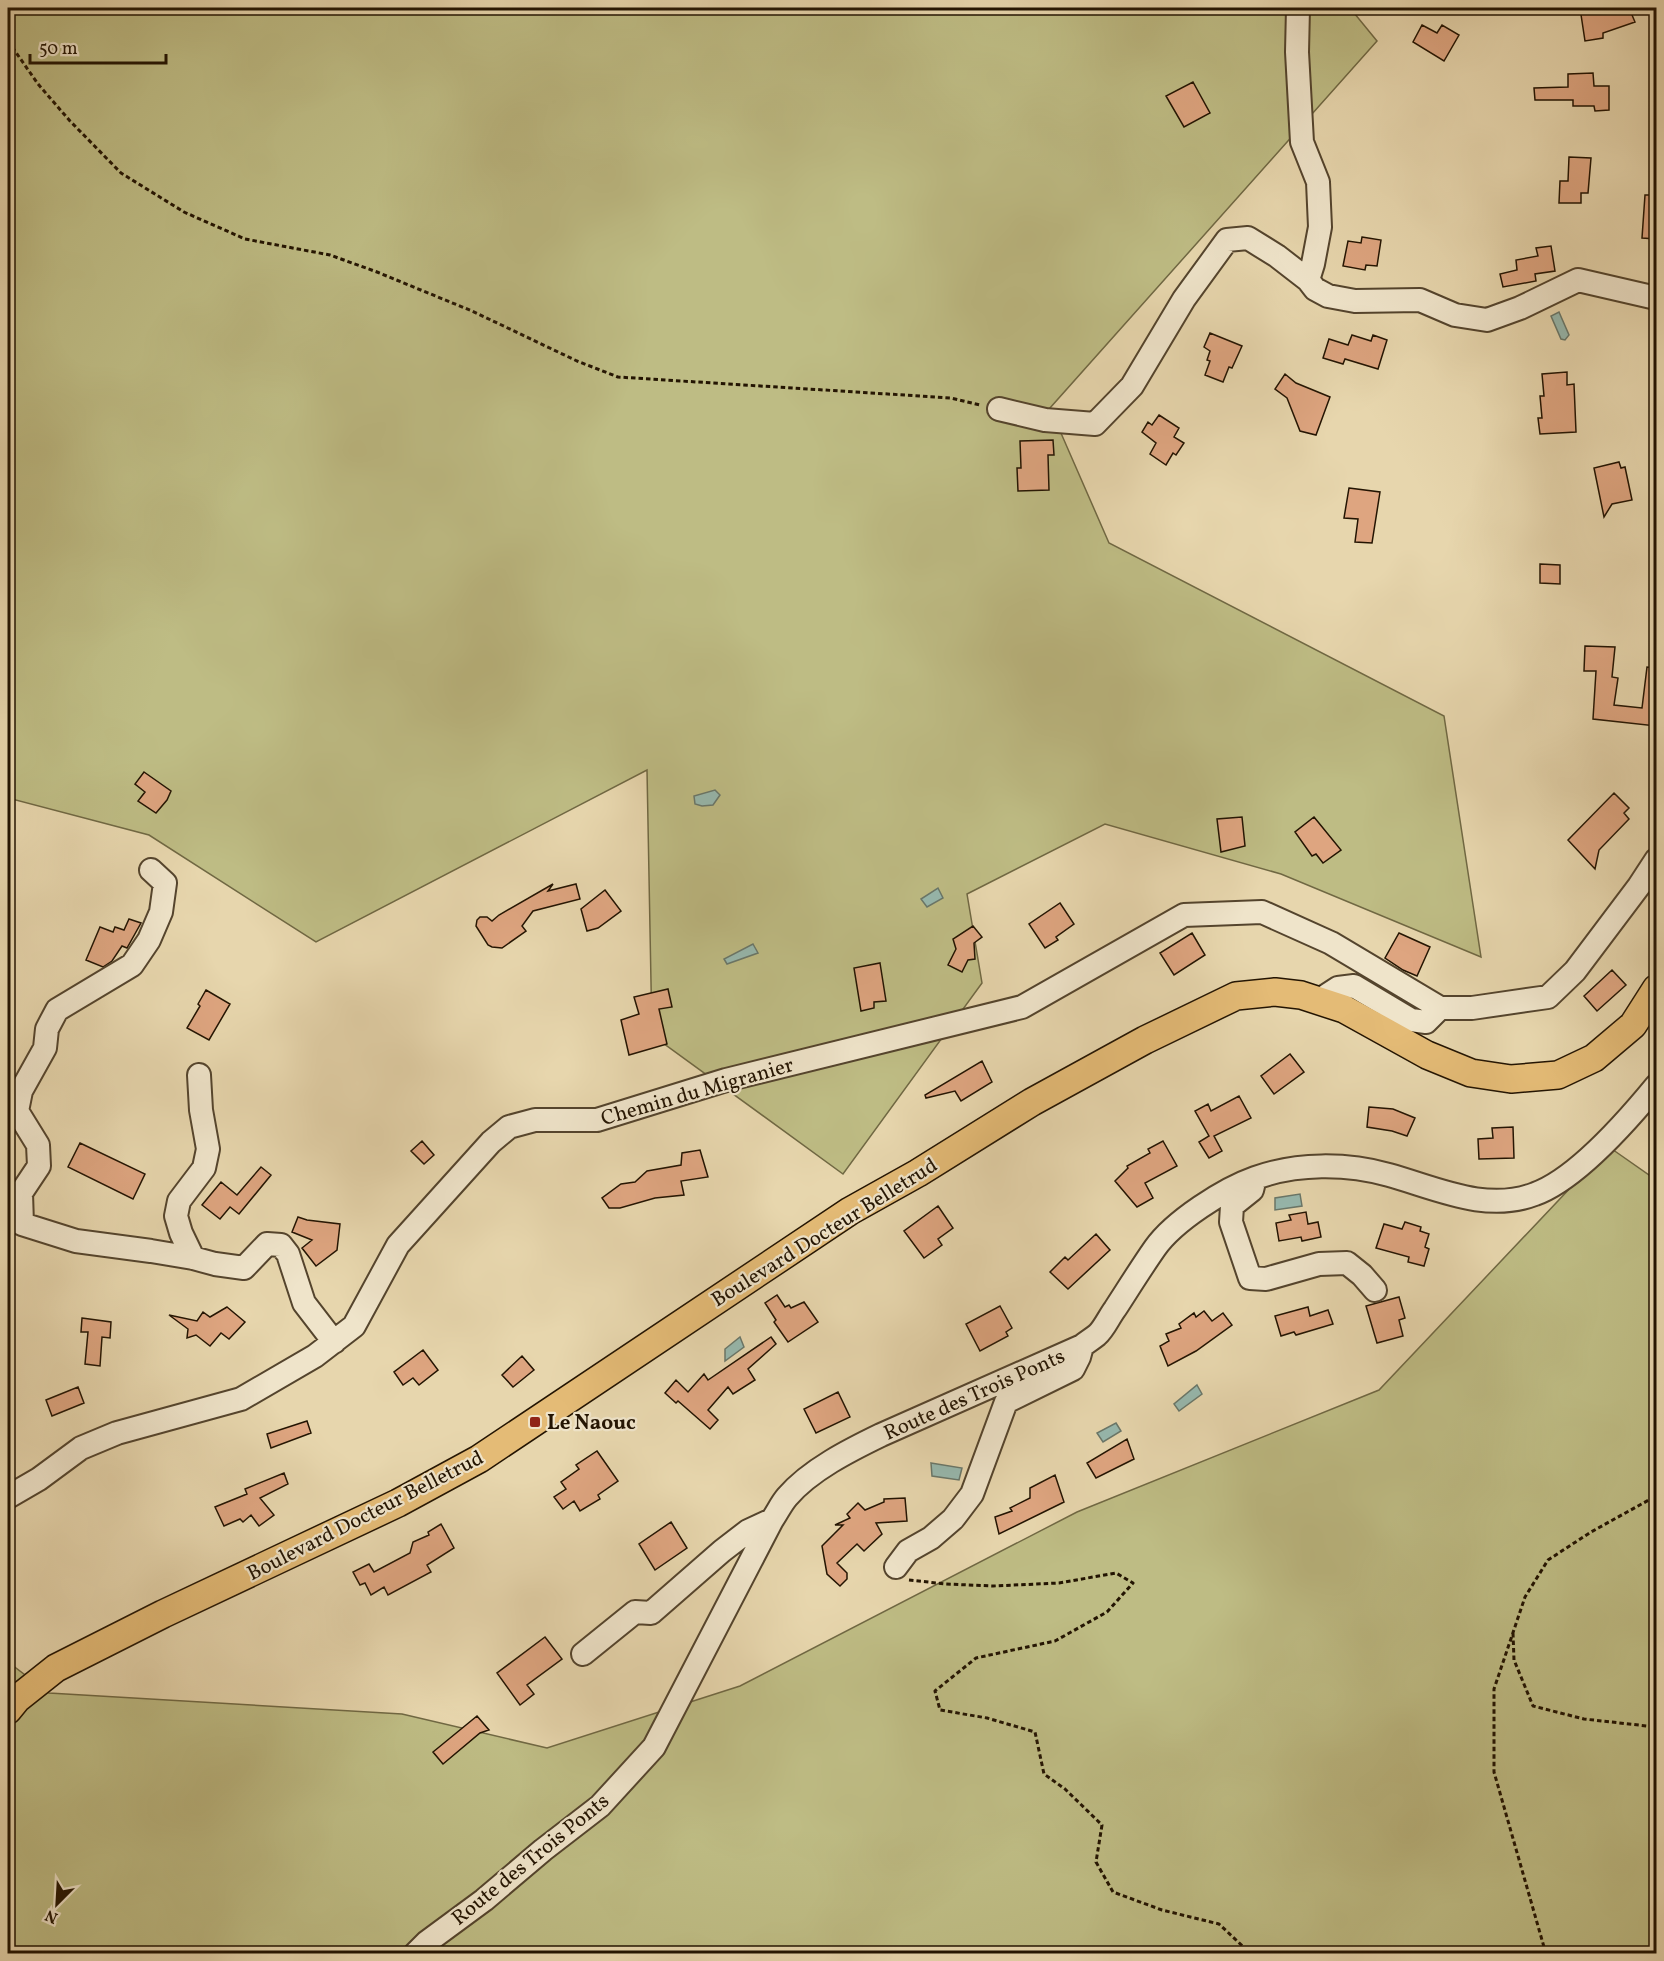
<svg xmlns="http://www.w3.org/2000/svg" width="1664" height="1961" font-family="Vollkorn,serif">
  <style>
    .green { fill: #bebc84; stroke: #706843; stroke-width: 1.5 }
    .water { fill: #97b9af; stroke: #69776a; stroke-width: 1.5 }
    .building { fill: #dea580; stroke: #231402; stroke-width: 1.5 }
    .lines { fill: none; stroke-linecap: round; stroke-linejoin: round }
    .minor-casing { stroke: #54442d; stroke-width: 26 }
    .major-casing { stroke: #231402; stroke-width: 30 }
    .path { stroke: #231402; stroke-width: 3; stroke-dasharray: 4.5 3; stroke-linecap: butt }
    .minor { stroke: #efe4ca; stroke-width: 22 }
    .major { stroke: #e4bb76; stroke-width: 27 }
    .poi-dot { fill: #8f2418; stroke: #efe4ca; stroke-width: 2 }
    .labels { text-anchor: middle; stroke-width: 4.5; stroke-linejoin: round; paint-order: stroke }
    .street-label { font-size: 21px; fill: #231402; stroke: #efe4ca }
    .poi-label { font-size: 21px; font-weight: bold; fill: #231402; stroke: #efe4ca; text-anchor: start }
  </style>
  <rect width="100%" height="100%" fill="#e7d6ad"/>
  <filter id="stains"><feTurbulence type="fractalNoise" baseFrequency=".00333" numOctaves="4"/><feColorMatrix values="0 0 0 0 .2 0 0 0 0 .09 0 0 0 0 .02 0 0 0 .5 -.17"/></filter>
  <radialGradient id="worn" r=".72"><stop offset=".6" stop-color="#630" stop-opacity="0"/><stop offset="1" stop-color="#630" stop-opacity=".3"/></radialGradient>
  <path class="green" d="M8,8H1350L1377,41L1050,408L1109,543L1444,716L1481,957L1281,874L1105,824L967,894L982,983L843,1174L652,1035L647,770L316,942L149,835L8,798Z
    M1609,1147L1656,1180V1953H8V1662L49,1693L402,1714L547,1748L740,1686L1077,1512L1379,1390Z"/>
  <path class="water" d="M1559,312L1569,335L1565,340L1561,339L1551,316Z
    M715,790L720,795L713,805L702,806L695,804L694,796Z
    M938,888L943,898L927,907L921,899Z
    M753,944L758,953L727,964L724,959Z
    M1300,1194L1302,1206L1275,1210V1198Z
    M740,1337L744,1347L725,1361V1349Z
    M1197,1385L1202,1394L1179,1411L1174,1404Z
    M1116,1423L1121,1431L1103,1442L1097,1433Z
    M931,1463L962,1468L959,1480L932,1476Z"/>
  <path class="building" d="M1580,8H1629L1635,22L1603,33V38L1585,41Z
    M1422,25L1437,33L1442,25L1459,35L1444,61L1413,42Z
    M1593,73L1594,86H1609V110L1595,111L1594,106H1573V100H1535L1534,88L1568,87V74Z
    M1193,82L1210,113L1184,127L1166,96Z
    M1569,157L1591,158L1588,193H1581V203H1559L1560,181H1568Z
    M1645,195H1656V239L1642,238Z
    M1362,237L1381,240L1377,266L1366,265L1365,270L1343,266L1348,241L1361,243Z
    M1551,246L1555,271L1535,274L1536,281L1503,287L1500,274L1517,270L1516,260L1538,256L1536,248Z
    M1210,333L1242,346L1232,368L1229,367L1223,382L1205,375L1210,361L1207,360L1210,351L1204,347Z
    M1352,335L1371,341L1373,335L1387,340L1378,369L1345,359L1343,364L1323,358L1329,339L1348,345Z
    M1567,372V385L1574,384L1576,432L1540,434L1538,418H1542L1540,396H1544L1542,374Z
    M1285,374L1296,383L1330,397L1316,435L1300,431L1287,398L1275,389Z
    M1159,415L1179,428L1174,437L1184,443L1176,455L1173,453L1166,465L1150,454L1156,443L1142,432L1148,422L1152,425Z
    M1053,440L1054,455H1048L1049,490L1018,491L1017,468H1021L1020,441Z
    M1619,462L1621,468L1625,467L1632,500L1612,504L1604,517L1594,468Z
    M1349,488L1380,492L1372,543L1355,542L1358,519L1344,518Z
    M1540,564L1560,565V584L1540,583Z
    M1585,646L1615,647L1612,677L1618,678L1614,705L1642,708L1647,667L1656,668V726L1593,719L1596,671H1584Z
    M144,772L171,791L167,800L156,813L138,801L145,792L135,784Z
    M1614,793L1629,808L1624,813L1629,819L1599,850L1595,869L1568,840Z
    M1242,817L1245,846L1221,852L1217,819Z
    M1314,817L1341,850L1323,863L1316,854L1312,856L1295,832Z
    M553,884L548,891L576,884L580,899L533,911L522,926L526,931L502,948L492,947L488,945L476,926L477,920L480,917H487L492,921L499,915Z
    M605,890L621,911L598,928L587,931L581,909Z
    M1060,903L1074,924L1056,937L1058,940L1045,948L1029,924Z
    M129,919L141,923L127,948L122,946L112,961L103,967L86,960L100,927L113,932L115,927L124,930Z
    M973,926L982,937L974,943L975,959L968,960L962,972L948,965L956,949L953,939Z
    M1192,933L1205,955L1174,975L1160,953Z
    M1399,933L1430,947L1417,976L1403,970L1385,958Z
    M880,963L886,1001L874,1002V1008L861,1011L854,968Z
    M1612,970L1626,985L1597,1011L1584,996Z
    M668,989L672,1007L659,1009L667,1044L629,1055L621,1020L639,1014L634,997Z
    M206,990L230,1004L209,1040L187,1028L200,1006L198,1004Z
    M1290,1054L1304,1072L1274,1094L1261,1076Z
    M982,1061L992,1082L961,1101L955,1091L926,1098L925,1095Z
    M1239,1096L1251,1118L1214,1136L1222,1151L1209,1158L1199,1142L1209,1136L1195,1111L1208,1104L1211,1111Z
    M1369,1107L1393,1109L1415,1118L1407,1136L1392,1131L1367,1127Z
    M1513,1127L1514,1158L1479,1159L1478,1139L1493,1138L1492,1128Z
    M422,1141L434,1155L424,1164L411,1151Z
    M1163,1141L1177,1166L1145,1183L1153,1198L1137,1207L1115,1181L1128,1168L1127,1166L1150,1153L1148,1149Z
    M80,1143L145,1174L133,1199L68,1167Z
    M700,1150L708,1177L681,1181L684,1195L655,1198L620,1208H609L602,1198L621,1184L635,1182L647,1171L681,1165L682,1153Z
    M261,1167L271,1175L239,1214L230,1207L220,1219L202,1205L221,1182L237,1195Z
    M938,1206L953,1228L938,1239L942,1245L924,1258L904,1231Z
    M1306,1212L1308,1224L1318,1222L1321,1237L1302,1241L1301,1237L1279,1241L1276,1223L1291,1220L1289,1215Z
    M298,1217L307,1220L340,1224L337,1250L316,1266L302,1248L312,1240L292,1232Z
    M1405,1222L1421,1227L1420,1231L1429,1234L1425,1247L1429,1249L1424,1266L1408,1262L1409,1257L1376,1248L1384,1224L1402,1229Z
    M1096,1234L1110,1250L1068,1289L1050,1272L1065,1257L1068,1260Z
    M777,1295L785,1307L789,1305L791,1308L804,1302L818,1322L788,1342L774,1322L776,1320L765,1303Z
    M1399,1297L1405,1318L1399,1320L1403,1336L1377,1343L1366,1306Z
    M1000,1306L1012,1328L1006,1332L1008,1336L980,1351L966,1324Z
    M227,1307L245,1322L229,1339L221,1333L210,1346L196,1335L187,1338L188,1329L169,1315L197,1321L203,1312L210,1317Z
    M1308,1307L1310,1316L1328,1310L1333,1324L1296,1335L1294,1332L1281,1336L1275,1316Z
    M1204,1311L1212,1321L1223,1313L1232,1325L1196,1351L1168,1366L1160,1346L1169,1341L1166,1334L1181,1328L1179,1324L1194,1313L1196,1317Z
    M82,1318L111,1322L110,1338L102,1337L100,1366L85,1364L88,1332H81Z
    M771,1337L776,1344L748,1369L755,1380L733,1394L728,1387L708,1410L718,1420L710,1429L678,1401L676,1403L665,1393L676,1380L688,1392L704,1374L708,1380Z
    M423,1350L438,1370L419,1385L413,1378L403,1385L394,1372Z
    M522,1356L534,1370L513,1387L502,1375Z
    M78,1387L84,1403L52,1416L46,1400Z
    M838,1392L850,1417L816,1433L804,1409Z
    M307,1421L311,1433L271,1448L267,1434Z
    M1127,1439L1134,1459L1096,1478L1087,1463Z
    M597,1451L618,1481L598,1495L600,1499L580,1511L574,1501L563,1509L554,1497L566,1489L561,1482L579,1469L576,1465Z
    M284,1473L288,1484L260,1498L274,1515L259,1526L251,1515L243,1522L240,1519L224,1526L215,1507L247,1494L245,1489Z
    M1055,1475L1064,1502L999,1534L995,1517L1012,1511L1010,1508L1030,1498V1488Z
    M905,1498L907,1521L876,1523L882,1534L864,1551L857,1544L837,1563L847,1573V1579L840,1586L827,1574L822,1546L843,1525H835L850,1518L847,1514L858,1503L865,1510L884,1502V1499Z
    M671,1522L687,1548L655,1570L639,1544Z
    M441,1524L454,1548L427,1565L431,1572L388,1595L384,1587L371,1595L365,1583L360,1585L353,1572L369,1564L374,1572L410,1553L413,1542L429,1535L428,1532Z
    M545,1637L562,1659L527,1685L534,1694L520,1705L497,1673Z
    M477,1716L489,1730L480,1733L443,1764L433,1752Z"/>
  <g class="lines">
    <defs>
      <path id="minor" d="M1298,8L1297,52L1302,142L1318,182L1320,227L1313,264L1308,280
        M999,409L1045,420L1095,424L1132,386L1184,299L1227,240L1248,238L1277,256L1308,280L1315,289L1328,296L1355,301L1420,300L1455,315L1487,320L1520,308L1578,280L1656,298
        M151,870L165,883L161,912L149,940L132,965L57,1010L47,1029L45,1048L21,1091L17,1111L38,1145L39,1166L21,1193L22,1224L76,1241L151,1251L193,1258L215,1264L244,1268L267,1244L281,1245L288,1254L304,1303L334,1342
        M1318,1001L1338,988L1354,986L1411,1020L1426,1022L1440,1008H1472L1548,997L1575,971L1639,886L1656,860
        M1253,1186L1252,1190L1232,1206L1231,1222L1250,1278L1266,1279L1319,1264L1347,1263L1362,1275L1375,1290
        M193,1258L181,1233L176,1216L179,1201L204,1168L208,1149L201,1110L199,1075
        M8,1497L39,1479L81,1448L117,1433L241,1399L315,1356L354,1326L398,1245L491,1142L509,1127L535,1120H597L726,1080L1022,1007L1184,915L1262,912L1331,943L1440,1008
        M896,1567L908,1551L931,1538L953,1519L972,1494L1006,1402L1073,1369L1079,1357L1082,1346
        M583,1654L635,1612L651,1613L722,1551L748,1531L772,1520
        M415,1954L427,1942L484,1900L543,1850L600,1806L654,1747L772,1520C777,1513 781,1504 787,1497C810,1470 850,1450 881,1435L1082,1346C1087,1342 1092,1339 1097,1335C1104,1329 1109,1317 1115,1309C1128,1289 1141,1268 1155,1248C1174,1221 1224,1189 1255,1178C1297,1163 1346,1163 1389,1175C1436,1188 1486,1213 1535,1194C1577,1179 1628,1120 1656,1086"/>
      <path id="major" d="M8,1710L17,1699L56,1668L163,1614L398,1503L479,1459L850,1211L918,1173L1032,1102L1145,1040L1236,996L1275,992L1301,995L1344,1009L1427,1055L1471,1073L1511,1079L1558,1075L1594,1058L1633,1025L1656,989"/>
    </defs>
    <use href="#minor" class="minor-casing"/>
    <use href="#major" class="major-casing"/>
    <path class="path" d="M8,41L38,84L70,121L121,173L184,212L245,239L330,255L377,272L472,311L577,361L618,377L951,398L980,405
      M909,1580L946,1584L993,1586L1059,1583L1116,1573L1133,1583L1107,1612L1055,1641L976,1658L935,1691L940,1710L987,1718L1035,1732L1044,1774L1065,1789L1102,1825L1096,1862L1113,1892L1162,1910L1219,1924L1251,1954
      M1513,1633L1514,1660L1533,1706L1584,1719L1656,1727
      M1546,1954L1494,1772V1689L1525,1597L1548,1560L1591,1532L1656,1496"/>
    <use href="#minor" class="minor"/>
    <use href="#major" class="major"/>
  </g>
  <rect class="poi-dot" x="529" y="1416" width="12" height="12" rx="3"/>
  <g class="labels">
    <g class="street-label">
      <text transform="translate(697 1091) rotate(-16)" y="7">Chemin du Migranier</text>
      <text transform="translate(824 1232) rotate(-32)" y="7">Boulevard Docteur Belletrud</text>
      <text transform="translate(974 1394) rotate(-24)" y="7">Route des Trois Ponts</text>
      <text transform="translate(365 1515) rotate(-27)" y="7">Boulevard Docteur Belletrud</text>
      <text transform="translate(530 1859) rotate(-39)" y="7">Route des Trois Ponts</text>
    </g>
    <g class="poi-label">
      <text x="547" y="1429">Le Naouc</text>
    </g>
  </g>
  <rect width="1664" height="1961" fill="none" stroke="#e7d6ad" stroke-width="30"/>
  <rect x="9" y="9" width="1646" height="1943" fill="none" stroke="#231402" stroke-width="3"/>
  <rect x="15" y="15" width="1634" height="1931" fill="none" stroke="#231402" stroke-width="1.5"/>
  <g transform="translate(57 1904) rotate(204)" stroke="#efe4ca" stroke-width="4.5" paint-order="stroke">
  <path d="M0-4.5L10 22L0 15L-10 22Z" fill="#231402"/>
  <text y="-9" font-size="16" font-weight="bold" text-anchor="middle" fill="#231402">N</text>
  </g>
  <path d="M30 54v9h136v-9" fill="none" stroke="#231402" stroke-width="3"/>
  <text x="39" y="54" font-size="18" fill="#231402" stroke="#efe4ca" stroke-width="4.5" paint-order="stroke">50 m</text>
  <rect width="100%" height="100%" filter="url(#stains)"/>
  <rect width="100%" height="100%" fill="url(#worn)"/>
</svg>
